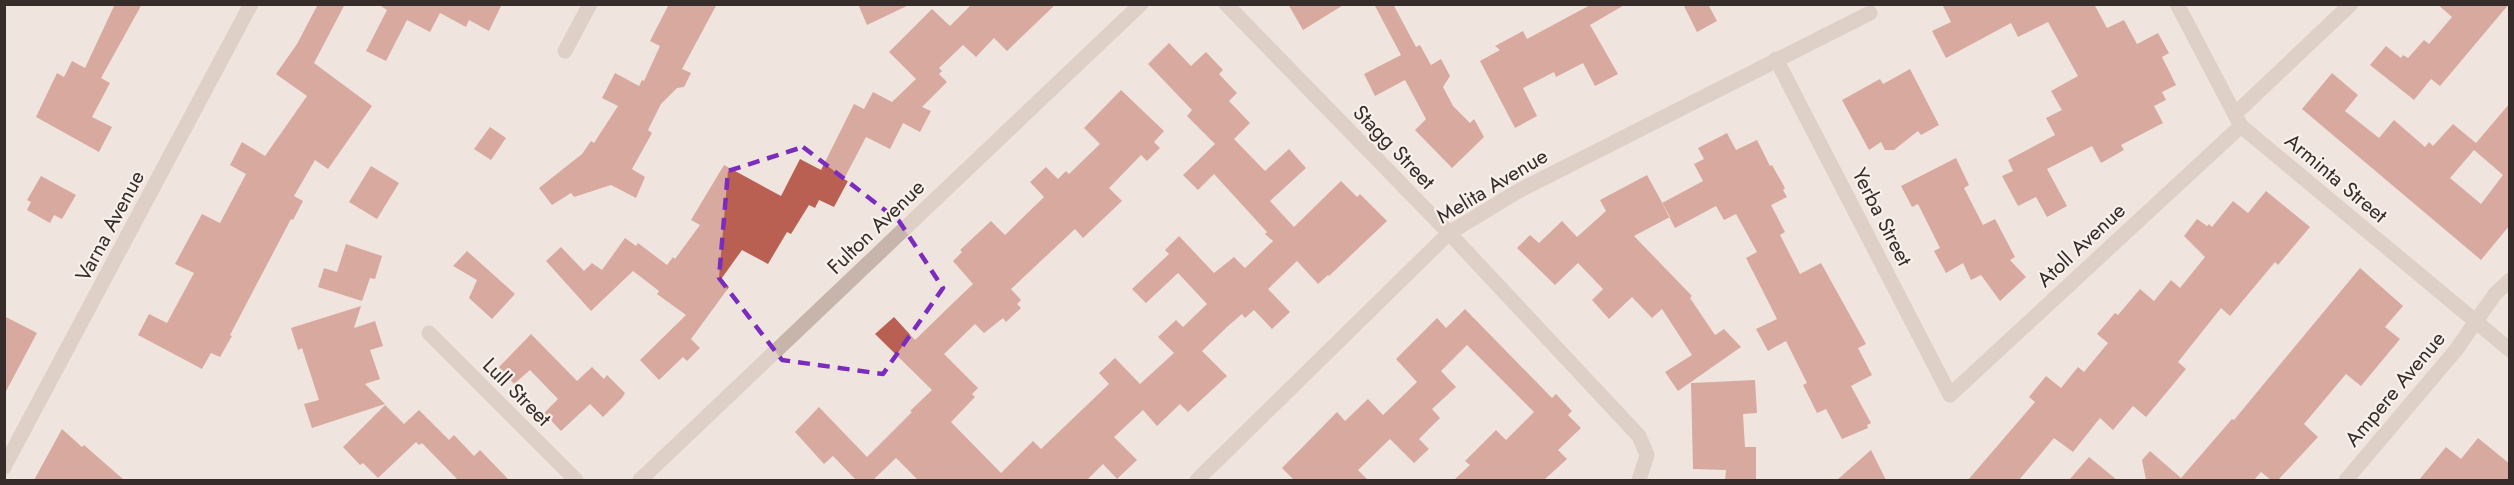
<svg xmlns="http://www.w3.org/2000/svg" width="2514" height="485" font-family="Jost,sans-serif">
  <style>
    .building { fill: #b96053; fill-rule: evenodd }
    .lines { fill: none; stroke-linecap: round; stroke-linejoin: round }
    .street { stroke: #c7b5ab; stroke-width: 15 }
    .marked { fill: none; stroke: #7b2cbf; stroke-width: 4.5; stroke-dasharray: 12 8; stroke-linejoin: round }
    .labels { text-anchor: middle; stroke-width: 4.5; stroke-linejoin: round; paint-order: stroke }
    .street-label { font-size: 21px; fill: #362c2a; stroke: #f8f0ea }
  </style>
  <rect width="100%" height="100%" fill="#f0e5de"/>
  <path class="building" d="M115,4H142L101,78L110,83L92,117L112,127L99,152L36,117L57,73L64,77L72,61L85,68Z
    M318,4H345L314,63L372,106L328,169L315,160L294,196L303,201L293,220L291,219L230,335L232,336L220,357L211,353L202,369L138,335L149,314L167,323L194,273L175,264L202,214L220,223L246,174L230,165L242,142L265,156L307,96L276,74L297,44Z
    M378,4H502L489,31L469,20L466,27L440,13L430,32L407,20L386,61L366,51L387,10Z
    M669,4H717L682,69L691,73L684,87L677,88L661,104L648,130L652,133L632,169L645,177L636,198L611,185L574,197L571,193L552,205L539,188L582,154L591,141L594,143L618,106L602,98L615,73L639,86L642,80L644,81L660,46L650,41Z
    M858,4H911L867,25Z
    M972,4H1056L1007,51L994,38L976,57L963,45L939,68L942,71L939,74L947,82L922,107L931,111L920,132L903,123L890,149L866,137L844,179L848,181L834,207L819,200L815,208L809,205L791,234L787,232L768,264L742,250L719,282L721,280L729,287L691,339L700,348L687,361L683,357L659,380L640,360L686,315L657,294L659,291L633,271L591,311L546,261L561,247L584,271L592,263L602,270L625,238L636,246L638,243L667,265L673,257L675,259L700,225L691,220L724,165L781,196L800,159L821,170L854,104L864,109L873,92L892,102L916,79L889,52L932,9L950,26Z
    M1288,4H1345L1303,30Z
    M1374,4H1393L1416,47L1420,45L1431,65L1441,59L1450,76L1443,87L1453,106L1470,123L1474,119L1484,137L1452,168L1415,130L1426,119L1405,80L1375,96L1364,74L1401,55Z
    M1592,4H1626L1590,25L1618,74L1595,86L1583,63L1556,77L1554,72L1523,88L1537,116L1515,128L1480,61L1500,50L1495,46L1523,31L1527,39Z
    M1683,4H1708L1717,21L1697,32Z
    M1942,4H2094L2107,28L2124,20L2137,44L2158,33L2169,53L2162,57L2176,85L2162,92L2166,100L2154,106L2163,123L2121,145L2124,150L2101,163L2092,146L2047,169L2067,206L2047,217L2036,197L2018,206L2002,176L2013,171L2008,160L2055,135L2046,118L2062,110L2051,91L2078,76L2048,22L2018,37L2011,23L1946,58L1932,31L1951,22Z
    M2437,4H2509L2440,86L2431,79L2414,100L2370,65L2386,46L2401,58L2403,55L2408,58L2424,40L2429,44L2452,17Z
    M1169,43L1191,66L1206,52L1223,70L1219,74L1237,93L1229,101L1250,123L1234,139L1265,171L1289,149L1306,168L1270,201L1294,227L1341,181L1357,197L1360,194L1387,221L1329,276L1328,275L1318,284L1297,261L1268,289L1290,312L1272,329L1254,310L1245,318L1242,314L1228,326L1202,351L1227,376L1188,412L1180,404L1157,426L1143,410L1114,437L1137,460L1117,479L1103,464L1087,480H918L896,458L873,480H856L833,456L824,464L795,432L819,407L867,457L912,412L910,411L932,390L875,334L894,317L915,340L953,303L973,284L953,261L962,252L960,250L991,221L1005,235L1044,197L1030,182L1046,167L1058,179L1066,171L1069,174L1100,144L1084,128L1121,90L1164,131L1154,142L1160,148L1147,161L1141,155L1109,188L1122,201L1083,238L1075,229L1011,289L1021,300L1017,304L1021,308L1006,322L1003,318L984,333L975,324L944,354L978,388L972,394L975,397L951,422L1001,473L1033,441L1041,449L1109,384L1099,373L1115,358L1140,384L1174,353L1158,337L1176,320L1183,327L1207,304L1178,273L1146,303L1132,289L1169,254L1165,250L1179,236L1214,273L1234,257L1245,268L1273,241L1265,234L1267,232L1214,174L1198,190L1183,175L1215,144L1187,116L1192,110L1148,64Z
    M1910,69L1939,125L1921,135L1918,131L1894,150H1885L1881,142L1869,150L1842,100L1880,79L1883,84Z
    M2332,73L2358,95L2345,111L2379,138L2394,120L2425,147L2429,142L2433,146L2453,124L2476,143L2510,103V225L2481,260L2302,109ZM2474,150L2503,175L2481,204L2450,178Z
    M490,127L506,138L491,160L474,149Z
    M1727,133L1736,150L1757,140L1770,166L1772,165L1785,188L1783,190L1787,197L1771,205L1785,232L1780,235L1800,274L1821,263L1866,344L1858,348L1872,375L1851,386L1871,423L1867,425L1868,428L1842,439L1826,409L1817,413L1803,385L1807,383L1786,341L1768,351L1756,329L1777,319L1746,258L1757,252L1736,214L1724,220L1716,206L1675,228L1662,203L1703,181L1694,164L1704,159L1698,148Z
    M1956,158L1969,185L1964,188L1983,225L1995,219L2015,257L2010,260L2026,277L2000,301L1981,275L1971,280L1963,263L1946,273L1934,251L1940,248L1918,204L1912,207L1901,186Z
    M371,166L399,183L377,219L349,202Z
    M1647,175L1670,217L1634,236L1692,296L1690,298L1715,335L1724,329L1741,347L1678,391L1665,372L1692,355L1662,309L1652,318L1632,297L1609,319L1592,300L1603,289L1578,263L1555,285L1517,248L1530,235L1539,243L1562,221L1577,237L1606,211L1600,200Z
    M41,176L76,195L62,219L54,215L50,223L27,210L31,202L27,200Z
    M2266,191L2310,227L2278,265L2275,262L2230,316L2221,308L2178,362L2186,369L2146,417L2133,406L2113,430L2100,418L2073,452L2054,438L2019,480H1968L2035,402L2029,397L2046,376L2061,388L2078,367L2084,372L2108,343L2097,334L2115,313L2118,315L2140,289L2154,301L2171,280L2180,288L2205,257L2184,236L2197,219L2207,226L2209,224L2212,227L2233,201L2248,213Z
    M346,244L382,256L375,279L370,278L362,301L318,287L324,268L337,272Z
    M467,251L515,294L492,319L469,298L477,280L453,266Z
    M2360,268L2403,306L2385,327L2400,339L2361,386L2346,374L2304,424L2318,437L2278,480H2271L2261,472L2254,480H2146L2142,460L2150,451L2181,478L2232,419L2234,420Z
    M361,306L354,328L375,321L383,346L370,350L380,379L365,384L385,404L312,428L304,404L319,400L302,348L298,350L291,328Z
    M1465,309L1552,398L1556,394L1572,411L1568,415L1581,428L1558,450L1567,459L1544,480H1454L1470,465L1465,461L1496,430L1506,440L1534,412L1467,345L1441,371L1456,387L1432,409L1440,418L1419,439L1429,449L1414,463L1390,439L1358,470L1368,480H1294L1282,468L1337,412L1345,421L1368,399L1383,415L1417,382L1396,359L1437,318L1446,328Z
    M4,316L37,333L4,395Z
    M531,334L577,381L592,367L604,379L607,375L625,393L622,398L603,417L590,404L561,431L544,413L558,399L530,370L514,384L499,367Z
    M1755,380L1757,413L1743,414L1745,447H1756V480H1725L1726,470L1693,469L1691,383Z
    M385,405L404,424L419,410L449,440L454,435L474,456L480,450L509,480H458L422,443L419,445L416,442L378,478L363,463L360,465L343,447Z
    M62,429L82,447L84,445L124,480H34Z
    M2478,438L2510,464V480H2419L2446,447L2461,459Z
    M1871,450L1886,480H1837Z
    M2089,457L2117,480H2069Z"/>
  <g class="lines">
    <path class="street" d="M1226,4L1449,233L1639,436L1647,455L1639,480
      M2177,4L2241,126L2510,350
      M565,51L590,4
      M1776,59L1950,395L2241,126
      M2235,114L2351,4
      M429,333L576,480
      M4,467L251,4
      M640,480L1141,4
      M1197,480L1449,233L1520,190L1870,13
      M2346,480L2456,350L2495,294L2510,280"/>
  </g>
  <path d="M0 0H2514V485H0ZM803,147L899,221L943,288L883,374L782,360L719,278L728,171Z" fill="#f0e5de" fill-opacity=".55" fill-rule="evenodd"/>
  <path class="marked" d="M803,147L899,221L943,288L883,374L782,360L719,278L728,171Z"/>
  <g class="labels">
    <g class="street-label">
      <text transform="translate(1394 147) rotate(46)" y="7">Stagg Street</text>
      <text transform="translate(2336 178) rotate(40)" y="7">Arminta Street</text>
      <text transform="translate(1492 186) rotate(-31)" y="7">Melita Avenue</text>
      <text transform="translate(1882 217) rotate(63)" y="7">Yerba Street</text>
      <text transform="translate(110 226) rotate(-62)" y="7">Varna Avenue</text>
      <text transform="translate(876 227) rotate(-44)" y="7">Fulton Avenue</text>
      <text transform="translate(2081 245) rotate(-43)" y="7">Atoll Avenue</text>
      <text transform="translate(2395 389) rotate(-50)" y="7">Ampere Avenue</text>
      <text transform="translate(517 392) rotate(45)" y="7">Lull Street</text>
    </g>
  </g>
  <rect width="2514" height="485" fill="none" stroke="#362c2a" stroke-width="12"/>
</svg>
